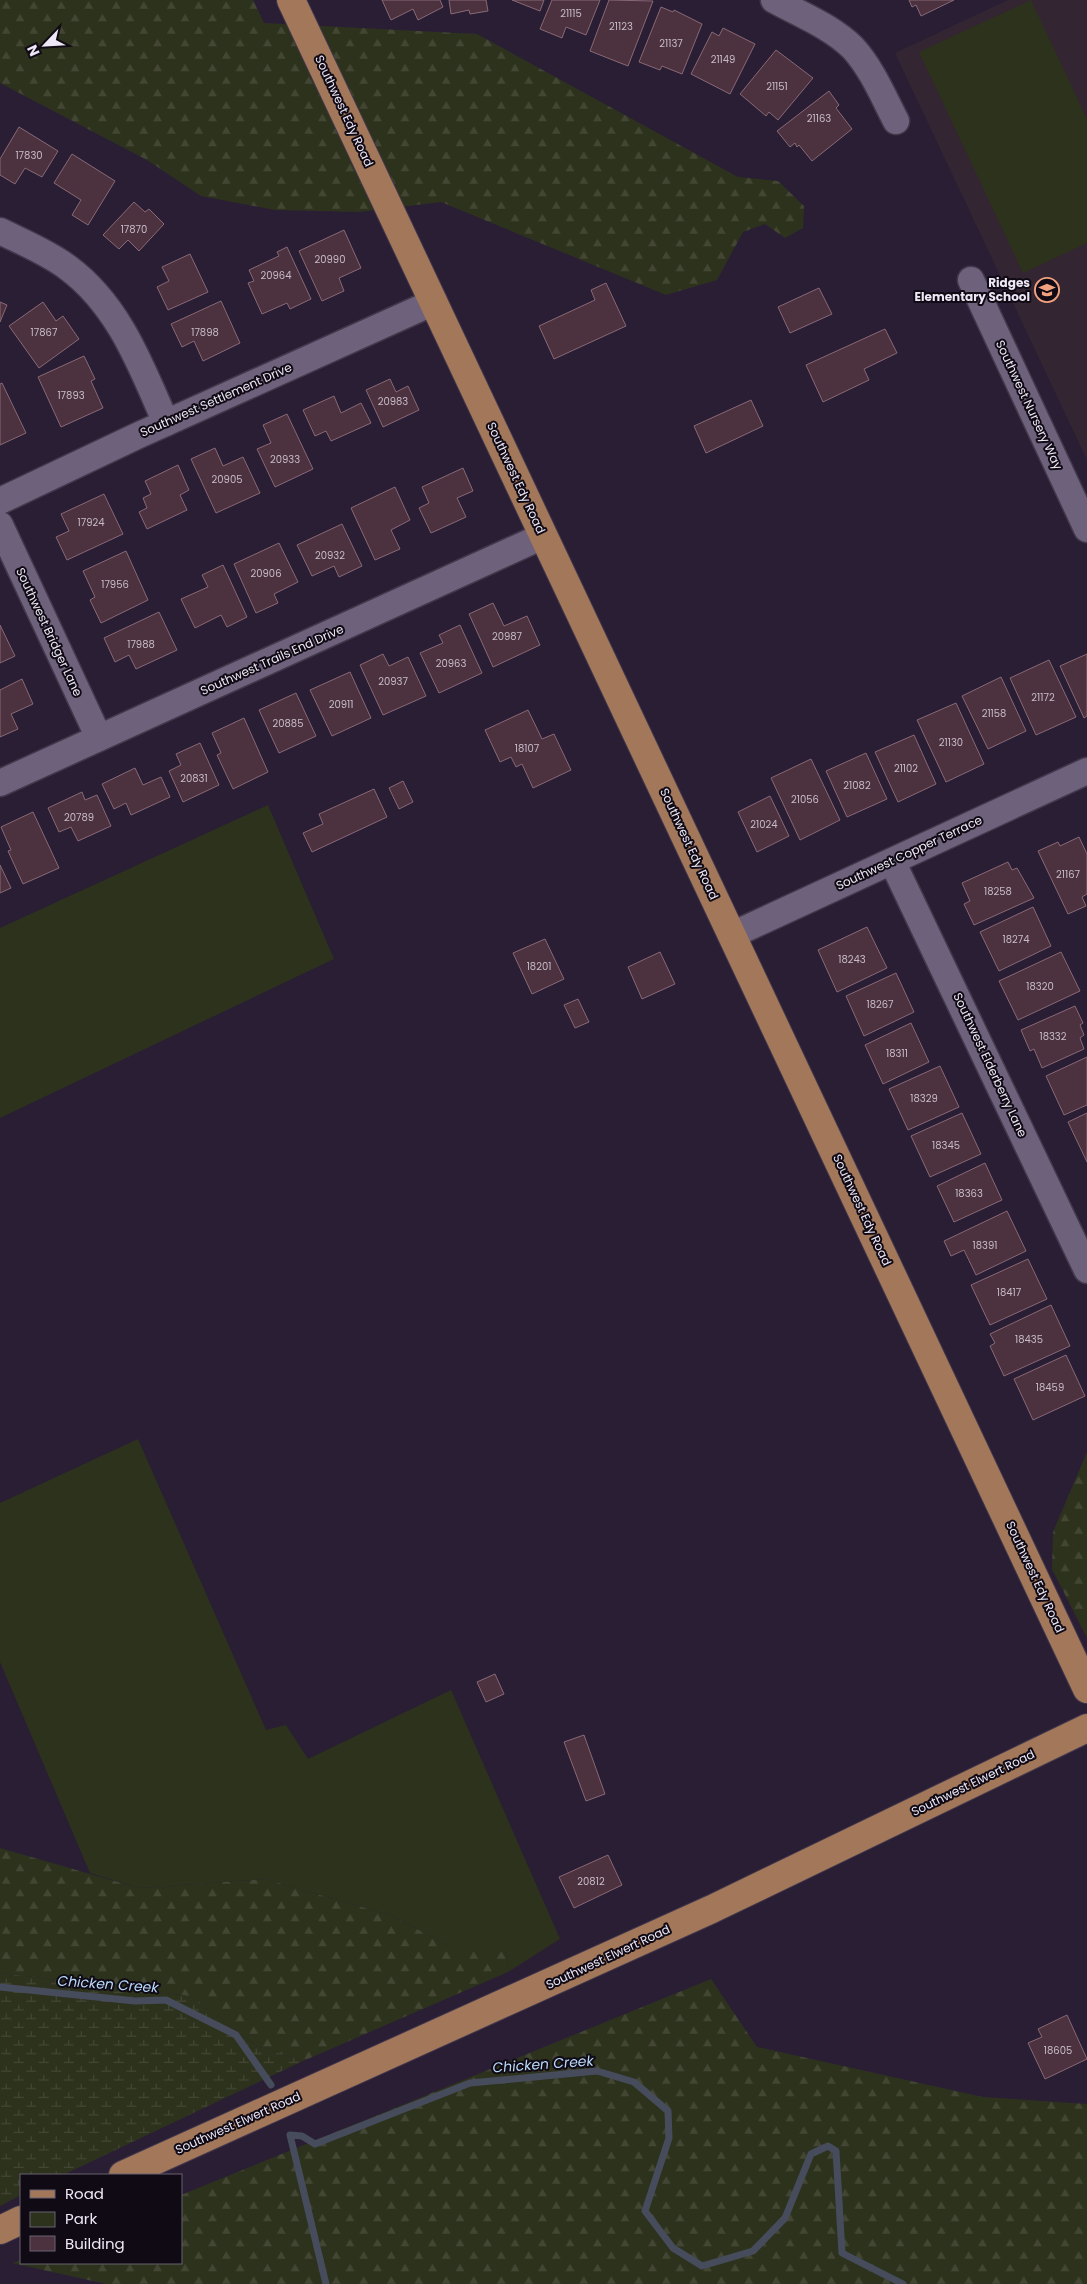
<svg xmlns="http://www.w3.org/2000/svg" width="1087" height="2284" font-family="Poppins,sans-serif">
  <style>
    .education { fill: #342532 }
    .green { fill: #2d321d }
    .forest { fill: url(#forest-firs) }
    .wetland { fill: url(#wetland-marsh) }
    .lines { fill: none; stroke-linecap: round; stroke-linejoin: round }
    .stream { stroke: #474c5d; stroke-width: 7 }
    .building { fill: #4c313e; stroke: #896977 }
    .minor-casing { stroke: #42384c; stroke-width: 29 }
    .major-casing { stroke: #42384c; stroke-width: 30 }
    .minor { stroke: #6e617b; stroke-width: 26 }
    .major { stroke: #a3775a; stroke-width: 28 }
    .labels { text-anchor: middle; stroke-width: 4; stroke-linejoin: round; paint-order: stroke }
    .number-label { font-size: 10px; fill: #c6bac8 }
    .street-label { font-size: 12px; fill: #eee7f6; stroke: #0f0a14 }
    .poi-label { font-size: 12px; font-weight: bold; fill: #eee7f6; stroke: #0f0a14; text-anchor: end }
    .water-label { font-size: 14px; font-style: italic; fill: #b9d9fb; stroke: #0f0a14 }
  </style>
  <defs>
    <pattern id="forest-firs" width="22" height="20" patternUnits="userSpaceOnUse" patternTransform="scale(1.25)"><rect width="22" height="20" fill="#2d321d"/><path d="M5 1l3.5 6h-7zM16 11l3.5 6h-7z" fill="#424633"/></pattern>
    <pattern id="wetland-marsh" width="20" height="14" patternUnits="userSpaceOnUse" patternTransform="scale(1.25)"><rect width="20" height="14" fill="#2d321d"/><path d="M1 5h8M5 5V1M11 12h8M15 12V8" fill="none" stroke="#424633"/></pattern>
  </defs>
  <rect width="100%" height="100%" fill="#291e34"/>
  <path class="education" d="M1008,0H1087V460L895,53Z"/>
  <path class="green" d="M1031,0L1087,119V243L1023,273L919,52Z
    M268,805L334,959L0,1118V928Z
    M138,1439L266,1730L286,1725L308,1759L451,1690L560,1939L508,1972L505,1947H450L393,1916L265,1879L139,1888L90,1873L0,1662V1503Z"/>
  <path class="forest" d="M0,0H253L264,23L477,34L738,177L778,181L804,206L803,228L785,238L765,224L743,232L717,280L666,295L441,202L359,212L275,210L201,196L147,160L0,83Z
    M1087,1452V1638L1052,1569L1053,1532Z
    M0,1848L139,1888L265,1879L393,1916L450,1947H505L508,1972L303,2061L257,2046L189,1996L0,1973Z
    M711,1979L757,2047L983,2097L1087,2104V2284H106L12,2263L21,2260V2263H181V2195Z"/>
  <path class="wetland" d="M0,1973L189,1996L257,2046L303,2061L63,2175H21V2195L0,2206Z"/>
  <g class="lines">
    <path class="stream" d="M0,1987L135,2001L166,2000L236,2035L271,2085
      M326,2284L290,2135L302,2136L315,2144L470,2083L597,2071L634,2082L668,2111L669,2138L645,2211L673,2248L702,2266L753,2251L785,2218L811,2154L828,2146L836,2151L842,2253L903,2284"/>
  </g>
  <path class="building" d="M382,0H440L443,7L418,20L413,9L391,20Z
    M449,0H486L488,11L470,14L469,10L451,14Z
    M512,0H544L540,11Z
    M552,0H600L586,35L566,27L562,38L540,29Z
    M609,0L653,1L628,66L590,51Z
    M909,0H954L921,16L916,5L912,7Z
    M661,7L673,12L674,10L702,24L682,74L662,66L660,70L639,62Z
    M723,28L755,44L730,94L691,74L712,32L719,36Z
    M776,50L813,78L778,120L769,112L766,116L740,94Z
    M829,91L839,105L836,108L852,129L812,161L799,145L797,147L795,143L790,147L777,131Z
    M19,127L58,151L42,177L25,168L15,184L0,175V159Z
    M72,154L115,181L88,225L72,215L81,200L54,183Z
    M134,202L145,212L149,209L164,224L139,251L128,240L119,249L103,235Z
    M344,230L361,268L339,278L344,291L322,301L299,251Z
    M287,247L311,299L290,309L287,303L262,314L248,283L254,281L249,270L279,256L277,252Z
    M190,254L208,292L168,310L157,287L169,281L162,267Z
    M606,283L626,326L554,359L539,326L595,300L591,290Z
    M819,288L832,314L790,333L778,307Z
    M221,301L240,343L203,361L194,341L182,347L171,324Z
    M0,302L7,305L0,322Z
    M43,302L56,321L63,316L79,339L39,368L9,326Z
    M885,329L897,353L864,369L869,380L823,402L806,365Z
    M84,356L95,379L91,381L103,408L61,427L38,377Z
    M390,379L396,392L408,386L419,410L383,427L366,390Z
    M2,383L26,433L0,445V384Z
    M334,396L341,413L361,403L371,423L331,441L326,431L315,436L303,410Z
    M751,400L763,426L706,453L694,426Z
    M287,414L313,469L275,487L257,449L271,443L263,425Z
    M215,448L223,466L243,457L260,493L216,513L191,459Z
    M178,465L189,490L180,495L187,510L147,529L139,512L147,508L143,498L151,494L145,481Z
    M463,468L473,491L457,498L466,517L431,533L419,508L429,503L422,487Z
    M395,487L410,520L391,530L400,549L375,560L351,508Z
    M104,494L123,534L67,560L56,537L69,531L61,514Z
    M342,524L362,566L339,577L334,566L312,576L297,545Z
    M279,543L298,582L274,594L278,603L256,613L234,564Z
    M126,551L148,600L101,623L90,600L95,597L83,571Z
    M223,565L247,617L227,627L221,615L195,628L181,599L208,587L202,575Z
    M493,603L504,626L527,616L540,645L493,667L469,614Z
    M159,612L177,650L136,669L129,655L115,662L104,638Z
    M0,625L15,656L0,663Z
    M460,625L482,673L439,693L420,653L443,643L439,635Z
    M383,654L389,666L408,657L426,696L383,715L360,665Z
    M1087,654V716L1084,718L1060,666Z
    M1049,660L1076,717L1036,735L1010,678Z
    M350,672L371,718L332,736L310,690Z
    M1001,677L1026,731L988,749L962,696Z
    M22,679L33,704L11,714L18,729L0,737V690Z
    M296,693L316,736L279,753L259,710Z
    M956,703L984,764L946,782L917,720Z
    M528,710L542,739L554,734L571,770L533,788L522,764L516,767L511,757L500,762L485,730Z
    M244,718L268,772L233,789L217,755L221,753L212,733Z
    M914,735L936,784L898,802L875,752Z
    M200,743L219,785L183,802L169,771L181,765L176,754Z
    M866,753L887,799L847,817L826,771Z
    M811,759L840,820L800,840L771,778Z
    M135,768L143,785L161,777L170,797L131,815L126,803L114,809L102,784Z
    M403,781L413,802L399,809L389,788Z
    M374,789L387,817L312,852L303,833L323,824L319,814Z
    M82,792L85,800L97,795L111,826L78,841L71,827L59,832L48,808Z
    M770,796L789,836L757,852L738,812Z
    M33,812L59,868L23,884L8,851L11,850L1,827Z
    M1079,837L1087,854V894L1082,897L1086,906L1068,914L1038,851L1058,842L1060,846Z
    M1008,862L1012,870L1017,868L1034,898L974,925L964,904L970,901L962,883Z
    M0,865L11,888L0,893Z
    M1033,907L1051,946L999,971L980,932Z
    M867,927L887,968L837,992L818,950Z
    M545,939L564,979L532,994L513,953Z
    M660,952L675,984L642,999L628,967Z
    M1061,952L1080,991L1018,1020L999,981Z
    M896,973L914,1012L864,1036L846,996Z
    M578,999L589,1022L575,1028L564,1005Z
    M1075,1006L1083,1023L1080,1025L1084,1035L1080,1038L1084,1049L1042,1068L1034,1049L1030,1051L1021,1030Z
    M911,1023L929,1062L883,1084L865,1045Z
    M1087,1057V1105L1064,1115L1046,1076Z
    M940,1066L959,1107L908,1130L889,1089Z
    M962,1113L981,1154L930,1177L911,1136Z
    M1087,1113V1162L1068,1122Z
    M985,1163L1002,1200L954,1222L937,1186Z
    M1007,1211L1026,1251L976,1275L964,1250L951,1256L944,1241Z
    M1028,1259L1047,1299L990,1325L971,1285Z
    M1051,1305L1070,1346L1004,1376L990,1346L995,1343L990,1334Z
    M1066,1355L1085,1396L1033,1420L1014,1379Z
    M495,1674L504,1694L486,1702L477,1682Z
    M584,1735L605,1794L586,1801L564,1742Z
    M608,1855L622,1885L574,1908L559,1877Z
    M1067,2015L1087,2059L1045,2079L1028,2043L1042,2037L1038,2029Z"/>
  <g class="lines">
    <defs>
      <path id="minor" d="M774,0C800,14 832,27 853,48C872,69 883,96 896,121
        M0,231C22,242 47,252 67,267C119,305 141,366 166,423
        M971,280L1087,529
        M0,501L139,435L434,302
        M0,525L99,738
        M0,783L543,536
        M892,861L1087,1270
        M732,935L1087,771"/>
      <path id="major" d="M291,0L1087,1689
        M123,2175L712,1909L1087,1728
        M0,2230L21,2220"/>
    </defs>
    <use href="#minor" class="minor-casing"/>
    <use href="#major" class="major-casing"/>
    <use href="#minor" class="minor"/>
    <use href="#major" class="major"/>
  </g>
  <defs>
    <symbol id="school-ring" viewBox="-11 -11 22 22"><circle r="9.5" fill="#0f0a14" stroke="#f1a17d" stroke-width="1.5"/><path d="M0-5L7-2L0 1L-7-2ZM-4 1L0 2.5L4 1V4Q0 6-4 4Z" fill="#f1a17d"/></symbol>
  </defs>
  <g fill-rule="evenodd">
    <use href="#school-ring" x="1033" y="276" width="28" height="28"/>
  </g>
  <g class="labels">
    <g class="number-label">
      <text x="571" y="17">21115</text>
      <text x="621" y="30">21123</text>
      <text x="671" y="47">21137</text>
      <text x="723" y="63">21149</text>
      <text x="777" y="90">21151</text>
      <text x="819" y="122">21163</text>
      <text x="29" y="159">17830</text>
      <text x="134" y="233">17870</text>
      <text x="330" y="263">20990</text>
      <text x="276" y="279">20964</text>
      <text x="44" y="336">17867</text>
      <text x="205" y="336">17898</text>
      <text x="71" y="399">17893</text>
      <text x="393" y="405">20983</text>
      <text x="285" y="463">20933</text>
      <text x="227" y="483">20905</text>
      <text x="91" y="526">17924</text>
      <text x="330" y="559">20932</text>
      <text x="266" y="577">20906</text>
      <text x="115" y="588">17956</text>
      <text x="507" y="640">20987</text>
      <text x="141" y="648">17988</text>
      <text x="451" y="667">20963</text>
      <text x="393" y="685">20937</text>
      <text x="1043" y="701">21172</text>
      <text x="341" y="708">20911</text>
      <text x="994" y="717">21158</text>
      <text x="288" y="727">20885</text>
      <text x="951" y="746">21130</text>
      <text x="527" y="752">18107</text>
      <text x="906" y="772">21102</text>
      <text x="194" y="782">20831</text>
      <text x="857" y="789">21082</text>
      <text x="805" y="803">21056</text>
      <text x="79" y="821">20789</text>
      <text x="764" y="828">21024</text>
      <text x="1068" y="878">21167</text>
      <text x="998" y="895">18258</text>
      <text x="1016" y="943">18274</text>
      <text x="852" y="963">18243</text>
      <text x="539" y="970">18201</text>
      <text x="1040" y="990">18320</text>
      <text x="880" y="1008">18267</text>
      <text x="1053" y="1040">18332</text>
      <text x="897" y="1057">18311</text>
      <text x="924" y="1102">18329</text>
      <text x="946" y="1149">18345</text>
      <text x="969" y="1197">18363</text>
      <text x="985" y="1249">18391</text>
      <text x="1009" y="1296">18417</text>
      <text x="1029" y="1343">18435</text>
      <text x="1050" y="1391">18459</text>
      <text x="591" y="1885">20812</text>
      <text x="1058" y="2054">18605</text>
    </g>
    <g class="street-label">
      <text transform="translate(344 111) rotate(65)" y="4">Southwest Edy Road</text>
      <text transform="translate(216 400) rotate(-24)" y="4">Southwest Settlement Drive</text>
      <text transform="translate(1029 405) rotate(65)" y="4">Southwest Nursery Way</text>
      <text transform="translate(516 478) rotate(65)" y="4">Southwest Edy Road</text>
      <text transform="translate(49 632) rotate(65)" y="4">Southwest Bridger Lane</text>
      <text transform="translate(272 660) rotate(-24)" y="4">Southwest Trails End Drive</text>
      <text transform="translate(689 844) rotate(65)" y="4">Southwest Edy Road</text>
      <text transform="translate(909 853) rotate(-25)" y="4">Southwest Copper Terrace</text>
      <text transform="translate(990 1065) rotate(65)" y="4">Southwest Elderberry Lane</text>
      <text transform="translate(862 1210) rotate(65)" y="4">Southwest Edy Road</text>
      <text transform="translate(1035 1577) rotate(65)" y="4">Southwest Edy Road</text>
      <text transform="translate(973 1783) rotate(-26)" y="4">Southwest Elwert Road</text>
      <text transform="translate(608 1957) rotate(-25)" y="4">Southwest Elwert Road</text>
      <text transform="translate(238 2123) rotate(-24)" y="4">Southwest Elwert Road</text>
    </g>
    <g class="poi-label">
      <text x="1030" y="287">Ridges<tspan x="1030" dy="14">Elementary School</tspan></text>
    </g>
    <g class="water-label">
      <text transform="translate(108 1984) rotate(4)" y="5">Chicken Creek</text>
      <text transform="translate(543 2064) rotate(-4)" y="5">Chicken Creek</text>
    </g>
  </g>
  <rect x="20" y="2174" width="162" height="90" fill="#0f0a14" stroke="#68626e"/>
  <rect x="30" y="2190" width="25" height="8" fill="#a3775a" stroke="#68626e"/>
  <text x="65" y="2199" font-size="15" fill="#eee7f6">Road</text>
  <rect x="30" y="2212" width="25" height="15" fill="#2d321d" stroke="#68626e"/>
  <text x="65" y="2224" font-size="15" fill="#eee7f6">Park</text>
  <rect x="30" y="2236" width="25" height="15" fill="#4c313e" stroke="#68626e"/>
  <text x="65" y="2249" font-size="15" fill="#eee7f6">Building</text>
  <g transform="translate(45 45) rotate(245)" stroke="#0f0a14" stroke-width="4" paint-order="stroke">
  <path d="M0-4L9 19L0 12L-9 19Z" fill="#eee7f6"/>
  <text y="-8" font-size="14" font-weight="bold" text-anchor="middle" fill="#eee7f6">N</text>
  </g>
</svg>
